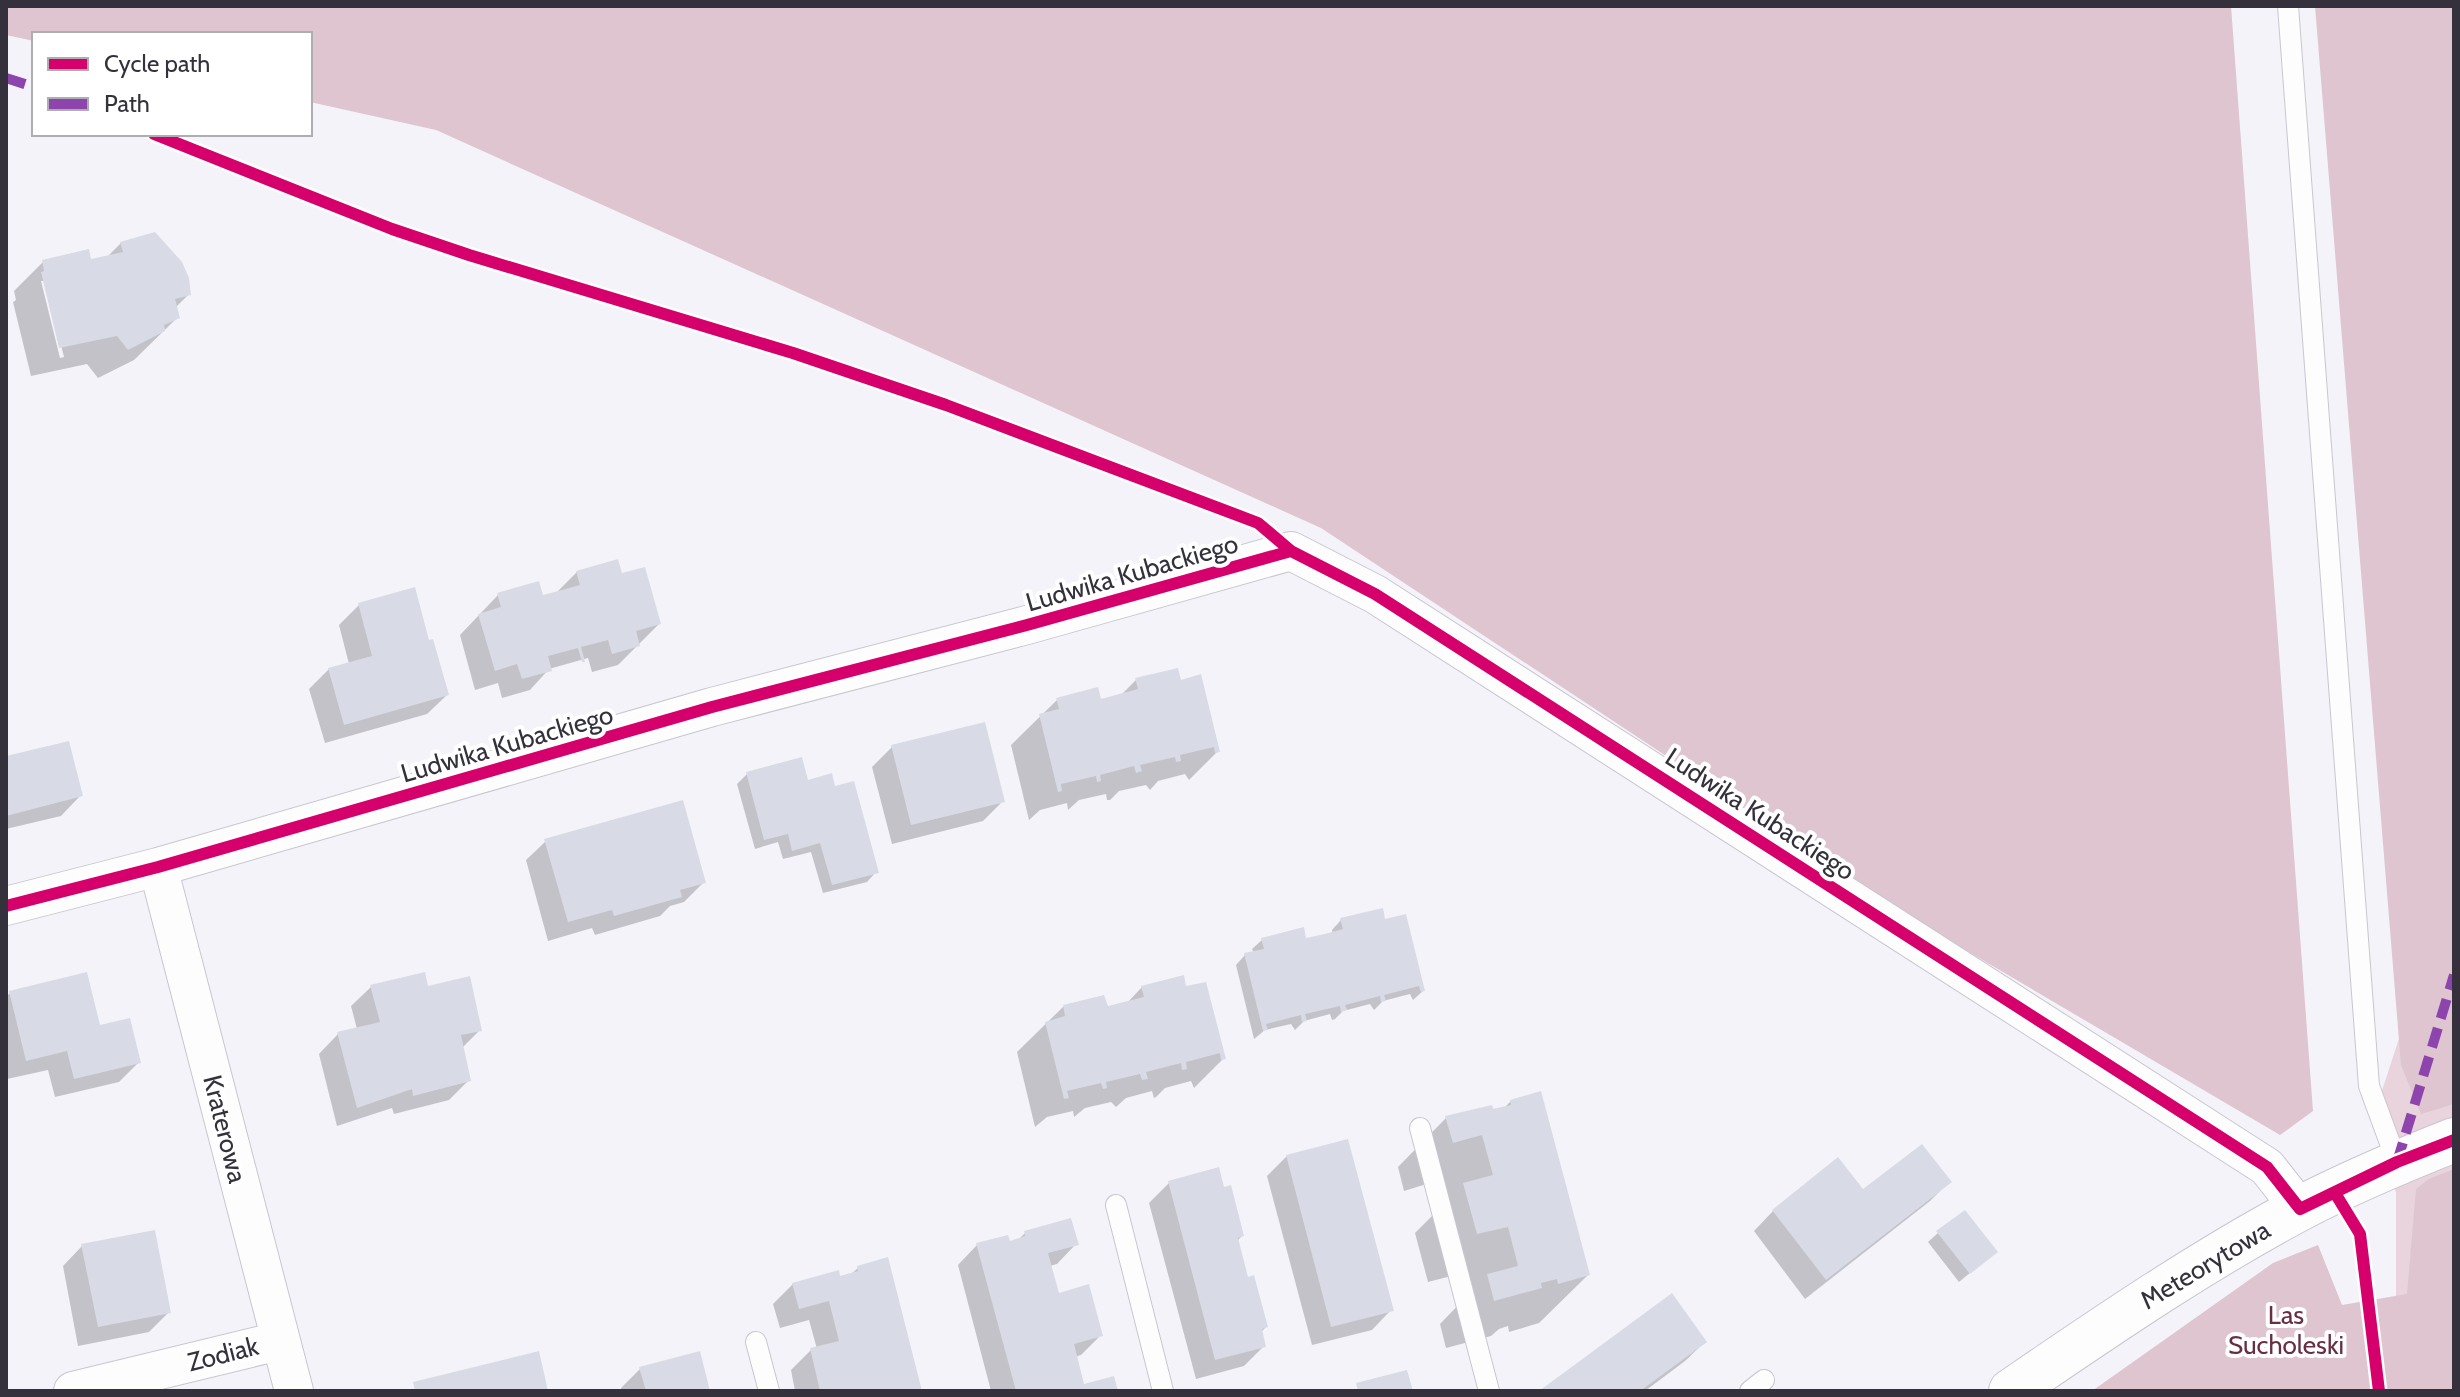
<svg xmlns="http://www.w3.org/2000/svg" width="2460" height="1397" font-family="Cabin,sans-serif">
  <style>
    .green { fill: #e9d3dc }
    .forest { fill: #dec5d0 }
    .shadow { fill: #0003; fill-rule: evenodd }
    .building { fill: #d8dbe5 }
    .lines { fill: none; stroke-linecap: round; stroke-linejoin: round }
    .lane-casing { stroke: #c8c6cf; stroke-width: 22 }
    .street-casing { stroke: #c8c6cf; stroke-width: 40 }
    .secondary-casing { stroke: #c8c6cf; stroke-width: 46 }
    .lane { stroke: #fdfdfe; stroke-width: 20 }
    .street { stroke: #fdfdfe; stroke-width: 38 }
    .secondary { stroke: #fdfdfe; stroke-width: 44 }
    .quiet { stroke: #8e44ad; stroke-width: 10; stroke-dasharray: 20 10; stroke-linecap: butt }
    .cycleway-casing { stroke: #fff; stroke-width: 17 }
    .cycleway { stroke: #d6006c; stroke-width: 12 }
    .labels { text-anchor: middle; stroke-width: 8; stroke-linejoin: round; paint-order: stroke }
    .street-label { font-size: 26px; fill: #34313d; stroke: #fff }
    .park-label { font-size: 26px; fill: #682f44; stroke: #fff }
  </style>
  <rect width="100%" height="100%" fill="#f4f3fa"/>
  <path class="green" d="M2454,870V1391H2396V1193L2377,1106Z"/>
  <path class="forest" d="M6,6H2231L2313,1111L2280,1135L1916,921L1321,528L436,130L310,102V34H34V41L6,35Z
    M2315,6H2454V1104L2421,1114L2401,1065Z
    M2454,1169V1391H2092L2273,1263L2318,1245L2342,1305L2407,1294L2416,1189L2429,1179Z"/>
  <path class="shadow" d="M121,243L189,294L176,307L178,317L134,360L98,378L87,364L31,376L13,302L16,300L14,291L43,262H90L106,258ZM41,281H45L64,357L60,358Z
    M577,572L621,575L659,624L618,665L592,672L588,658L556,667L549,669L530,690L502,698L498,683L475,690L460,635L498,595L542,598L557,592Z
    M359,605L428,642L447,695L427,714L325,743L309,689L329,669L349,664L339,625Z
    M1136,680L1179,682L1218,751L1189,780L1185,774L1158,781L1150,790L1146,785L1119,791L1110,800H1107L1106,794L1079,800L1068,810L1067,803L1040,810L1029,820L1011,745L1057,700L1099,702L1120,696Z
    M892,747L1003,801L983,821L892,844L872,767Z
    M6,758L80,796L61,816L6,829Z
    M747,774L834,789L876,872L867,882L823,893L811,852L783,859L778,842L755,849L737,784Z
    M546,841L704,882L684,902L670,906L660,916L595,935L592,928L548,941L526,860Z
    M1341,920L1384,921L1423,991L1413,1000L1410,994L1383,1001L1374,1010L1370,1004L1343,1011L1335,1019L1332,1020L1330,1014L1304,1021L1295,1030L1291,1024L1265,1030L1254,1039L1236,965L1245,955L1254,953L1252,949L1262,940L1305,941L1333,934L1332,930Z
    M371,987L426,988L480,1030L462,1048L469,1080L449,1100L394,1114L392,1108L337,1126L319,1054L338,1034L357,1029L351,1006Z
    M1142,987L1185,988L1223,1059L1194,1088L1191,1081L1165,1088L1156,1097L1154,1098L1152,1091L1126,1098L1116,1107L1111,1102L1085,1108L1074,1117L1073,1111L1047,1117L1035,1127L1017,1052L1064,1006L1106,1008L1127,1003Z
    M10,993L99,1028L139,1062L119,1082L55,1097L48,1070L7,1079L6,997Z
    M1511,1101L1588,1275L1539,1323L1509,1332L1508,1326L1499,1329L1491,1336L1446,1348L1440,1324L1465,1298L1459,1274L1428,1282L1415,1233L1440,1208L1433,1182L1404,1191L1398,1167L1446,1118L1503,1109Z
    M1287,1156L1391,1310L1372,1330L1312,1345L1267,1176Z
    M1949,1182L1930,1201L1805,1299L1754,1231L1773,1211Z
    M1169,1183L1242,1236L1237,1241L1247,1279L1266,1327L1261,1332L1264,1346L1244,1366L1196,1379L1149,1203Z
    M1025,1233L1076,1244L1057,1264L1050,1266L1058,1295L1101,1335L1081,1355L1075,1357L1083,1386L1116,1391H991L958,1265L977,1245L1008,1243L1017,1241Z
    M1938,1233L1995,1252L1959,1282L1928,1242Z
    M82,1246L169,1312L149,1332L78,1346L63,1266Z
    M858,1268L920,1391H795L791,1370L811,1350L817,1349L809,1320L780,1328L773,1304L793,1284L850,1275Z
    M1705,1342L1685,1361L1645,1391H1542Z
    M640,1369L708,1391H621V1388Z"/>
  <path class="building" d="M155,232L182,262L189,278L191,295L175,299L180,318L164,325L165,331L128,350L117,336L59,348L41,272L44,271L42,260L89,249L91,259L123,252L120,242Z
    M618,559L622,573L645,567L661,624L636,631L640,646L612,654L608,640L581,647L585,662H582L578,648L548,656L552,671L522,679L517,664L495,671L478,614L501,607L497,593L539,581L543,595L562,590L580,585L576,571Z
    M415,587L429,640L433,639L449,695L344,725L328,668L372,656L358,603Z
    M1178,668L1181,680L1201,674L1220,752L1215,753L1214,747L1180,755L1181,761L1176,762L1175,757L1140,765L1142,771L1136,773L1134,766L1100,775L1101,781L1097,782L1096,776L1061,784L1062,791L1058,792L1039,714L1059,709L1056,698L1098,687L1101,699L1138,689L1135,678Z
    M985,722L1005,802L911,825L891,745Z
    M69,741L83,796L6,816V756Z
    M802,757L808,780L832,773L835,786L854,781L879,873L832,885L820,843L792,851L788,834L764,840L746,772Z
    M683,800L706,883L680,890L682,897L614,916L612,910L568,922L544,839Z
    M1383,908L1385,919L1406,914L1425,991L1421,992L1419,986L1384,995L1386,1001L1381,1002L1380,996L1345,1005L1347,1010L1341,1012L1340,1006L1305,1014L1307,1021L1302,1022L1301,1015L1266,1024L1268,1030L1263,1031L1244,953L1264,949L1261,938L1304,927L1306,938L1325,934L1343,929L1340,918Z
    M87,972L100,1025L130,1018L141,1063L74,1079L67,1051L26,1061L9,991Z
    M425,972L428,986L470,976L482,1031L461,1035L471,1081L413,1096L412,1089L357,1108L337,1032L380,1022L370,985Z
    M1184,975L1186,986L1206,982L1226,1059L1221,1060L1220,1053L1186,1062L1187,1069L1182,1070L1181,1063L1146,1072L1148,1079L1142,1080L1140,1074L1106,1082L1107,1088L1103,1089L1101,1083L1067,1091L1069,1098L1064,1099L1045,1022L1065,1016L1063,1005L1104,995L1108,1006L1144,997L1141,986Z
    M1541,1091L1590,1275L1558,1284L1557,1279L1541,1283L1542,1288L1494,1301L1487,1274L1518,1266L1508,1227L1477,1234L1463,1183L1493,1175L1482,1135L1453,1143L1445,1116L1492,1105L1493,1109L1511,1105L1510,1100Z
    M1348,1139L1394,1311L1331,1327L1286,1155Z
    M1922,1144L1952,1182L1826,1280L1772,1210L1838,1157L1863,1189Z
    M1219,1167L1224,1187L1231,1185L1244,1236L1238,1238L1248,1277L1254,1275L1268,1327L1262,1329L1266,1347L1215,1360L1168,1181Z
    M1965,1210L1998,1252L1970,1274L1936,1231Z
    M1071,1218L1079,1245L1048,1253L1059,1293L1089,1284L1103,1336L1074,1344L1084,1384L1114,1376L1118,1391H1016L976,1243L1008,1235L1010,1241L1025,1236L1024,1231Z
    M155,1230L171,1313L98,1327L81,1244Z
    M888,1257L922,1391H820L810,1348L839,1341L829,1301L799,1309L792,1283L839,1270L840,1276L858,1271L857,1266Z
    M1672,1293L1707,1342L1640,1391H1539Z
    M539,1351L548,1391H415L413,1382Z
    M700,1351L710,1391H646L639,1367Z
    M1407,1370L1413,1391H1358L1356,1383Z"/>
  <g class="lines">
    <defs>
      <path id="lane" d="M2288,6L2369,1086L2397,1162
        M1420,1128L1489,1391
        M1116,1205L1163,1391
        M756,1342L769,1391
        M1750,1391L1764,1380"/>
      <path id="street" d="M158,867L294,1391
        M6,906L158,867L712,707L1027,625L1291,551L1375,594L2267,1167L2300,1209
        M73,1391L279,1341"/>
      <path id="secondary" d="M2011,1391C2105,1327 2198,1263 2299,1209C2349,1183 2401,1161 2454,1140"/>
    </defs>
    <use href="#lane" class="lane-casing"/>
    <use href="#street" class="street-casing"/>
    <use href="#secondary" class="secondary-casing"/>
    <use href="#lane" class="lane"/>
    <use href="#street" class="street"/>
    <use href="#secondary" class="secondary"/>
    <path class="quiet" d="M6,78L34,87
      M2397,1162L2454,975"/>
    <defs>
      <path id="cycleway" d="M154,134L392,229L469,255L793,353L946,405L1258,523L1291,551L1375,594L2267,1167L2300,1209L2397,1162L2454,1140
        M6,906L158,867L712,707L1027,625L1291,551
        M2335,1193L2360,1234L2379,1391"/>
    </defs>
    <use href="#cycleway" class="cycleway-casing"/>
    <use href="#cycleway" class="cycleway"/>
  </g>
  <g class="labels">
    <g class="street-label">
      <text transform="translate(1132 573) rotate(-16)" y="9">Ludwika Kubackiego</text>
      <text transform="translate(507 744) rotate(-16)" y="9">Ludwika Kubackiego</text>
      <text transform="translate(1760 814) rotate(33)" y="9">Ludwika Kubackiego</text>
      <text transform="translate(225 1129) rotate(76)" y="9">Kraterowa</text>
      <text transform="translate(2205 1265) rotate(-31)" y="9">Meteorytowa</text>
      <text transform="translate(223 1354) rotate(-14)" y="9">Zodiak</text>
    </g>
    <g class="park-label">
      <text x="2286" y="1324">Las<tspan x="2286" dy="30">Sucholeski</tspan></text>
    </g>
  </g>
  <rect width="2460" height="1397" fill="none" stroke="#34313d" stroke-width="16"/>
  <rect x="32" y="32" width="280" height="104" fill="#ffffff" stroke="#aeadb1" stroke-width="2"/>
  <rect x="48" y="58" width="40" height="12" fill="#d6006c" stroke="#aeadb1" stroke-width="2"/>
  <text x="104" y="72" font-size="24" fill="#34313d">Cycle path</text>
  <rect x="48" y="98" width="40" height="12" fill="#8e44ad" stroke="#aeadb1" stroke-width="2"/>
  <text x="104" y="112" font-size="24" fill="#34313d">Path</text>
</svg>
